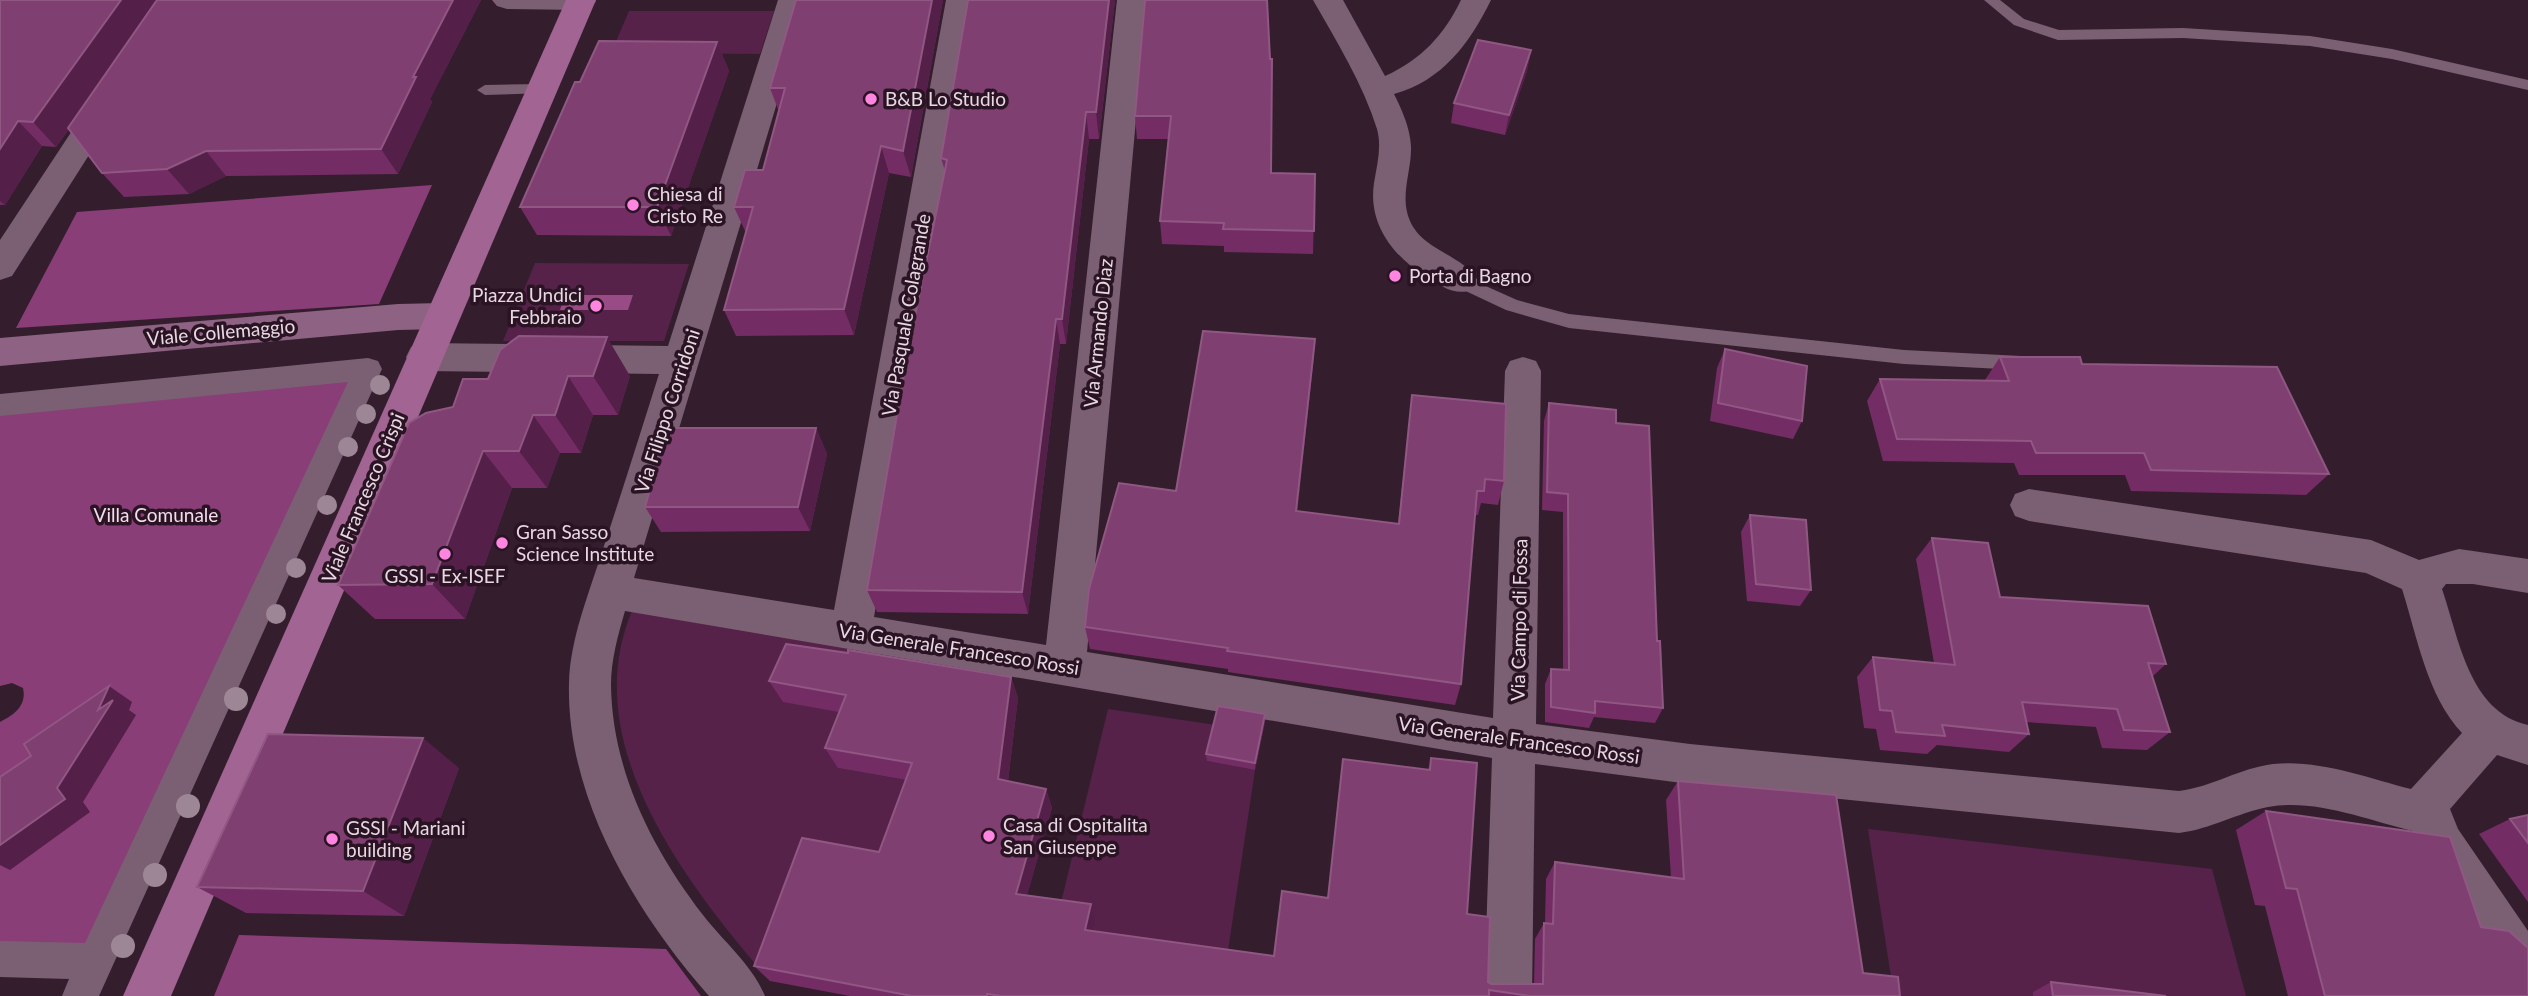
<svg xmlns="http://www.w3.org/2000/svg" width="2528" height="996" font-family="Lato,sans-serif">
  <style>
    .green { fill: #56224a }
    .forest { fill: #8a3e78 }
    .water { fill: #984b85 }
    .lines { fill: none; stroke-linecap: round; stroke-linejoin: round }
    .service { fill: #7b6073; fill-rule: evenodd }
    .pedestrian { fill: #7b6073; fill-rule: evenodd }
    .minor { fill: #7b6073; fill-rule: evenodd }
    .secondary { fill: #8e6282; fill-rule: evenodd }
    .primary { fill: #a26492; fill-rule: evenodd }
    .tree { fill: #9d8696 }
    .wall { fill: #732d64 }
    .shaded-wall { fill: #541f48 }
    .building { fill: #7f3f71; stroke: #905783; stroke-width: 2 }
    .poi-dot { fill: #fe85e0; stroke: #2a1424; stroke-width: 2.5 }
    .labels { text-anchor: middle; stroke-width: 7; stroke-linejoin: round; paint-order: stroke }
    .poi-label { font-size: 19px; fill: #e8d8e3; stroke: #2a1424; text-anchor: start }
    .street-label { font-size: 19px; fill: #e8d8e3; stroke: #2a1424 }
    .park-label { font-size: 19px; fill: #f3dceb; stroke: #2a1424 }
  </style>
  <rect width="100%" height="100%" fill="#341e2e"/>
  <path class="green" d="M629,11H774L760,54L611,53Z
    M535,263L689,264L664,341H503Z
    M632,611L881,653L838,768L922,783L942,808L770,981C687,885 576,743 632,611Z
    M1108,709L1216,725L1207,761L1255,770L1226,964L1091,946L1058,915Z
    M1868,829L2212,869L2246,996H2063L2033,993V996H1894Z"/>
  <path class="forest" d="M432,185L379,304L16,328L77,212Z
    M368,369L95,962L0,959V722C14,715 27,706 23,688L12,683L0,686V405Z
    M239,935L666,949L701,996H214Z"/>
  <path class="water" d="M565,295H633L628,310H560Z"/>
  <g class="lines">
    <path class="service" d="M1984,0H2000L2024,19L2059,30L2183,28L2310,36L2392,49L2528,80V90L2392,59L2310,46L2183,38L2058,40L2014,25Z
      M541,84L546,85V93L485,95L477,90L485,85Z
      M1461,275L1517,300L1569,314L1904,350L2021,356L2030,363L2021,370L1904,364L1569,328L1506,310L1455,286L1452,281Z"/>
    <path class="pedestrian" d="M368,358L378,361L382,369L99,996H62L69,979L0,977V941L85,943L348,382L0,416V394Z"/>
    <path class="minor" d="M492,0H595L596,1L591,8L581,10L507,9L497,6Z
      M778,0H808L634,578L834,610L946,0H976L874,617L1046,645L1117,0H1147L1087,652L1493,718L1505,371L1510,361L1523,357L1536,361L1541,371L1536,724L1690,744L2179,791C2212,787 2240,768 2273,764C2318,759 2368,778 2411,789L2462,733C2427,696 2417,636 2402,589L2366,573L2029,521L2015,516L2010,505L2015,494L2029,489L2371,540L2419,560L2459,549L2528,559V593L2473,584H2446L2442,589C2459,638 2469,712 2528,725V765L2497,755L2450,809L2458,829L2528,931V996L2511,993L2473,927L2426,860L2413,831C2368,820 2314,798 2268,807C2237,813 2211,829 2179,833L1690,784L1535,764L1532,996H1484L1492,758L625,611C618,635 611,660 611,685C612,770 652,849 703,915C724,942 752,965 765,996H709C636,913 566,798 569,683C570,640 588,596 601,555C621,495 640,434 659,374L424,371L411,367L406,357L411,347L424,343L668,346Z
      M1313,0H1343L1385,76C1421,60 1444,35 1461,0H1491C1470,43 1442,81 1394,94C1402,110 1410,128 1411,146C1412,171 1399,196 1410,221C1423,251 1464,255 1478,281L1473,290C1454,296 1441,286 1425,276C1392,255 1368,223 1374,183C1377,165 1382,147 1377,129C1363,84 1337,42 1313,0Z
      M108,90L119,93L124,100L12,276L0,280V240L97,93Z"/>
    <path class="secondary" d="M442,303L454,307L460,316L454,325L442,329L398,330L0,366V338L398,304Z"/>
    <path class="primary" d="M566,0H596L171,996H123Z"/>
  </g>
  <g class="tree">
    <circle cx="380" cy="385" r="10"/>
    <circle cx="366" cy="414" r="10"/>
    <circle cx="348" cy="447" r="10"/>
    <circle cx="327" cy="505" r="10"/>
    <circle cx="296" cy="568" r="10"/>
    <circle cx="276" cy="614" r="10"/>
    <circle cx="236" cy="699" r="12"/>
    <circle cx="188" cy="806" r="12"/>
    <circle cx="155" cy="875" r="12"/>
    <circle cx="123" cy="946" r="12"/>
  </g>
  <path class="wall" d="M0,0H481L430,99L432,102L398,174L226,176L189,194L124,197L102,173L69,129L56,147L42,146L5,205H0Z
    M943,0L911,177L889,173L854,335L736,336L724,310L746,233L734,207L763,170L779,112L770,88Z
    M1115,0L1099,139H1089L1066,344H1060L1028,614L877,612L867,590L945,171L941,158Z
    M1145,0L1271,173L1315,174L1313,254L1224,252V246L1162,244L1160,221L1169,139H1137L1135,116Z
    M717,42L729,71L671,236L537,235L520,207L580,82Z
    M1531,50L1527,71L1505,135L1451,123L1454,103Z
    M1315,339L1313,365L1297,511L1398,524L1412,395L1504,481L1498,505L1481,503L1478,515H1475L1461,684L1455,705L1228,672V669L1090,649L1085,627L1176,491Z
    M1725,349L1802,421L1793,439L1710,421L1717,368Z
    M500,350L630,376L618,415H593L581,453H560L547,488H512L465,619H375L338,585L453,407L488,379Z
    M2000,357L2082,364L2329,474L2306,495L2131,491L2125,475H2019L2014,463L1883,461L1867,401L1880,379L1985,380Z
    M1549,403L1616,423L1657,641L1663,708L1655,723L1594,717L1589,728L1545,722V684L1551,669L1563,670V512L1542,510L1544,421Z
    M816,428L827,454L810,531L661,532L645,507Z
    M1750,515L1811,590L1800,606L1747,601L1741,532Z
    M1932,538L2000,597L2166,664L2152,677L2170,732L2147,750L2102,748L2096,727L2026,722L2029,734L2009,752L1937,745L1927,754L1880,750L1876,729L1864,728L1857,677L1873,657L1934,663L1916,559Z
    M1011,677L1018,698L1008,781L1046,789L1052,808L1027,895L1091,904L1096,920L1094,931L1274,956L1327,898L1428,770L1431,758L1467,914L1488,982L1491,984H1534L1535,939L1544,923H1545L1546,879L1555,862L1671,877L1666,800L1678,781L1863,973L1900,996H850L770,981L754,966L879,852L906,780L838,768L825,748L839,712L783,702L769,681Z
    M1265,714V722L1255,770L1207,761L1206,754Z
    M459,768L404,916L246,913L197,887Z
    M2266,811L2481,927L2528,996H2288L2265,906L2255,905L2236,830Z
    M2528,815V902L2479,834L2510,819Z
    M2051,982L2166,996H2033V992Z"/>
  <path class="shaded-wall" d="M121,0H159L56,147L33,122Z
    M453,0H481L430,99L432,102L398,174L381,149L413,77Z
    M932,0H943L911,177L903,151Z
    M1109,0H1115L1099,139L1096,112Z
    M717,42L729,71L671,236L657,207Z
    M1531,50L1527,71L1505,135L1509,115Z
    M1086,112L1089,139L1066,344L1062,319Z
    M18,121L42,146L5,205L0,201V149Z
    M881,146L889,173L854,335L844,309Z
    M206,151L226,176L189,194L167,169Z
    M1056,319L1060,344L1028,614L1022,592Z
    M607,337L630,376L618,415L593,376Z
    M1315,339L1313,365L1295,535L1296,511Z
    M568,376L593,415L581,453L555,415Z
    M533,415L560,453L547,488L519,451Z
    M816,428L827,454L810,531L798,507Z
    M483,451L512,488L465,619L432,584Z
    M1011,677L1018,698L1006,798L998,779Z
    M109,686L132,702L129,710L136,715L83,802L90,812L10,870L0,865V845L57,788Z
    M1265,714V722L1255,770V763Z
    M423,738L459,768L404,916L363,891Z
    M1046,789L1052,808L1023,910L1016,894Z
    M1091,904L1096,920L1091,946L1085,930Z"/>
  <path class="building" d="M0,0H121L33,122L18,121L0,149Z
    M157,0H453L413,77H416L381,149L206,151L167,169L102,173L68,128Z
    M796,0H932L903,151L881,146L844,309L724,310L753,207H734L745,170H763L785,88H770Z
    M968,0H1109L1096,112H1086L1062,319H1056L1022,592L867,590L909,345L947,160L941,158Z
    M1145,0H1267L1270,59H1272L1271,173L1315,174L1314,231L1223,229L1224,223L1160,221L1171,116H1135Z
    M1478,40L1531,50L1509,115L1454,103Z
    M599,41L717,42L657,207H520L575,82H580Z
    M1203,331L1315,339L1296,511L1399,524L1412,395L1506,404L1504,481L1485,479L1484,491H1477L1461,684L1227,651L1228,648L1085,627L1089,589L1119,483L1176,491Z
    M519,336L607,337L593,376H568L555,415H533L519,451H483L432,584L338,585L409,423L426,413L453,407L463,379H488L500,350Z
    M1725,349L1807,366L1802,421L1718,403Z
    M2000,357H2080L2082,364L2277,367L2329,474L2151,470L2144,453H2036L2031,441L1897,439L1880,379L2009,381Z
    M1549,403L1616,410V423L1649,426L1657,641H1660L1663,708L1595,701V713L1551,707V669L1569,670L1568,494L1547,492Z
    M668,428H816L798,507H645Z
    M1750,515L1806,520L1811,590L1756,584Z
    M1932,538L1988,543L2000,597L2148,606L2166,664L2148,663L2170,732L2124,730L2117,709L2022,702L2029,734L1942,725L1945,736L1896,732L1892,711L1880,710L1873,657L1955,665Z
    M786,644L848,653V650L1011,677L998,779L1046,789L1016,894L1091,904L1085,930L1274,956L1282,891L1328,898L1343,759L1430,770L1431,758L1477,763L1467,914L1490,917L1488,982L1491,984H1543L1544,923L1553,924L1555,862L1684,879L1678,781L1836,795L1863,973L1898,977L1900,996H1530L1489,990V996H1001L987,994V996H912L754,966L802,838L879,852L912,763L825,748L846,695L769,681Z
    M109,686L98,710L113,700L57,788L65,799L0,845V777L31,756L24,744Z
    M1218,706L1265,714L1255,763L1206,754Z
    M268,734L423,738L363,891L197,887Z
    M2266,811L2450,837L2481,927L2509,931L2528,948V996H2325L2297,889L2286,888Z
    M2528,815V843L2510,819Z
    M2051,982L2166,996H2053Z"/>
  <g class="poi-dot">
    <circle cx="871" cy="99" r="7"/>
    <circle cx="633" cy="205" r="7"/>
    <circle cx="1395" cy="276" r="7"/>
    <circle cx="596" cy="306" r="7"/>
    <circle cx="502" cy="543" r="7"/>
    <circle cx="445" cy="554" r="7"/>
    <circle cx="989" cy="836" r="7"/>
    <circle cx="332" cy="839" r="7"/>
  </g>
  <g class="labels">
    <g class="poi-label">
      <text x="885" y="106">B&amp;B Lo Studio</text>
      <text x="647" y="201">Chiesa di<tspan x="647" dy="22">Cristo Re</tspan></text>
      <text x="1409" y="283">Porta di Bagno</text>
      <text x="582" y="302" text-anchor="end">Piazza Undici<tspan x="582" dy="22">Febbraio</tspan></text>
      <text x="516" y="539">Gran Sasso<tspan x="516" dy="22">Science Institute</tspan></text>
      <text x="445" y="583" text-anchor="middle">GSSI - Ex-ISEF</text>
      <text x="1003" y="832">Casa di Ospitalita<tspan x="1003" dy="22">San Giuseppe</tspan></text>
      <text x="346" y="835">GSSI - Mariani<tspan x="346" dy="22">building</tspan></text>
    </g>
    <g class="street-label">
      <text transform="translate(906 315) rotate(-80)" y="7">Via Pasquale Colagrande</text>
      <text transform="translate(221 332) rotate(-5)" y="7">Viale Collemaggio</text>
      <text transform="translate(1098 333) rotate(-84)" y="7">Via Armando Diaz</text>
      <text transform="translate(667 411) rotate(-72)" y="7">Via Filippo Corridoni</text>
      <text transform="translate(363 498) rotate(-67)" y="7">Viale Francesco Crispi</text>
      <text transform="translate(1519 620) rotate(-89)" y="7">Via Campo di Fossa</text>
      <text transform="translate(959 649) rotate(9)" y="7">Via Generale Francesco Rossi</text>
      <text transform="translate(1519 740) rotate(8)" y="7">Via Generale Francesco Rossi</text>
    </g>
    <g class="park-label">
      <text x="156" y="522">Villa Comunale</text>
    </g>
  </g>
</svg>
